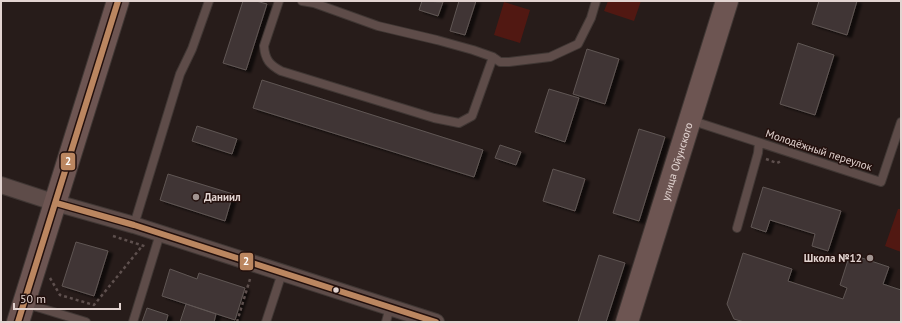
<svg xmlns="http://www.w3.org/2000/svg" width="902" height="323" font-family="'PT Sans',sans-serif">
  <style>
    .green { fill: #511812 }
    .building { fill: #3f3534; stroke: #605654; filter: url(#shadow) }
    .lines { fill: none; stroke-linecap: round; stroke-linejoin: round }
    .lane-casing { stroke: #403734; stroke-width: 10 }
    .street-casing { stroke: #403734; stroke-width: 18 }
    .secondary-casing { stroke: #403734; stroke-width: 24 }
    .path { stroke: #5e504e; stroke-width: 2.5; stroke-dasharray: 3 3; stroke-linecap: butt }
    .lane { stroke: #5e4c49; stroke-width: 8 }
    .street { stroke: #5e4c49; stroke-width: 16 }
    .secondary { stroke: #6d5552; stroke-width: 22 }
    .bus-1-casing { stroke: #220f0c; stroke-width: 9 }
    .bus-1 { stroke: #bb8660; stroke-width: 6 }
    .poi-dot { fill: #a19491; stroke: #220f0c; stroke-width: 1.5 }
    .bus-dot { fill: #e2d4d1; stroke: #220f0c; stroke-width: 1.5 }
    .labels { text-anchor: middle; stroke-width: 3; stroke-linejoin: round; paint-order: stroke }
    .street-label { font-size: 11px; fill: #e2d4d1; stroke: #220f0c }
    .poi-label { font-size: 11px; font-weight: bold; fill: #e2d4d1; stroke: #220f0c; text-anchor: start }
    .line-badge { stroke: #220f0c; stroke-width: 1.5 }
    .badge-label { font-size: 11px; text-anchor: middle; font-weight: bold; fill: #fff }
  </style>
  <defs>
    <filter id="shadow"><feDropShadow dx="4.5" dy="2.5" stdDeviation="1" flood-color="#0009"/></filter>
  </defs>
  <rect width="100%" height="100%" fill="#271c1a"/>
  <path class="green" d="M608,1H641L634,21L604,11Z
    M504,2L530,10L520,43L494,35Z
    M898,209H901V252L885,246Z"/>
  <path class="building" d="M243,1H256L267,4L246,70L223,63Z
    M422,1L443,2L438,16L419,10Z
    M459,1H476L465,35L450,31Z
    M819,1H857L847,35L812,24Z
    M798,43L834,55L815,115L780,104Z
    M587,49L619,59L605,104L573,94Z
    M262,80L483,150L474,177L253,108Z
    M549,89L579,98L565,142L535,132Z
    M197,126L237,139L232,154L192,141Z
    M639,129L665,137L639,221L613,213Z
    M500,145L521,152L516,165L495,158Z
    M553,169L585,179L575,211L543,201Z
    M168,174L233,194L225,221L160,200Z
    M763,187L841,211L828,251L812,246L815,234L770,220L766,232L751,227Z
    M76,242L108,251L94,296L62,286Z
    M743,253L792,269L788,281L843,299L847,288L840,285L850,254L889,267L883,284L901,290V322H744L734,319L727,304Z
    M599,255L625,263L606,322H578Z
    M170,269L197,279L199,273L245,288L235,320L162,296Z
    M186,304L216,314L214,322H180Z
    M147,308L168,315L166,322H142Z"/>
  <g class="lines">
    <defs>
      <path id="lane" d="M279,1L264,46C265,60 270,65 281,71L434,118L459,123L472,116L493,57
        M302,1L314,3L378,26L437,40L473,50L493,57L500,62H509L550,57L578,44L591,18L596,1
        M690,120L881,182L901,122
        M134,225L180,74L192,49L209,1
        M737,228L758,153L759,143
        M24,303L86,322
        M133,322L160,234
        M266,322L282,273
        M386,322L390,307"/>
      <path id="street" d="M1,185L56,203L134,225L436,322"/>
      <g id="secondary">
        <path d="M18,322L118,1"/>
        <path id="s1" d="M627,322L727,1"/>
      </g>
    </defs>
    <use href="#lane" class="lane-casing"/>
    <use href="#street" class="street-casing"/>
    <use href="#secondary" class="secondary-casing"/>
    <path class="path" d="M766,159L777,163L781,161
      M113,236L147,247
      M50,278L60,295L94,305L143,245
      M237,322L250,279"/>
    <use href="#lane" class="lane"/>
    <use href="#street" class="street"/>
    <use href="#secondary" class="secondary"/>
    <defs>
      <path id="bus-1" d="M56,203L134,225L436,322
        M18,322L118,1"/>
    </defs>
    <use href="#bus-1" class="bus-1-casing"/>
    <use href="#bus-1" class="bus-1"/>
  </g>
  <g class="poi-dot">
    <circle cx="196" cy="197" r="4"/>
    <circle cx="870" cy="258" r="4"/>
  </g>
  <circle class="bus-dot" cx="336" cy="290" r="3.5"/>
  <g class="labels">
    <g class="street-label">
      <text transform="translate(819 150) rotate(18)" y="4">Молодёжный переулок</text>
      <text dy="4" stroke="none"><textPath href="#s1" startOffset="168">улица Ойунского</textPath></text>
    </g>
    <g class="poi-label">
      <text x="204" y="201">Даниил</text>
      <text x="862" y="262" text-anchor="end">Школа №12</text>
    </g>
  </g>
  <g class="line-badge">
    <rect x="60" y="152" width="16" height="19" rx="4" fill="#bb8660"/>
    <rect x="239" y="252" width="15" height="19" rx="4" fill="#bb8660"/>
  </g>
  <g class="badge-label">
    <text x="68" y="165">2</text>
    <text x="246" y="265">2</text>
  </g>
  <rect width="902" height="323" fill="none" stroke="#e2d4d1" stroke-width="4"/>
  <path d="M14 303v6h106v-6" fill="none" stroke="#e2d4d1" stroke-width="2"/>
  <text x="20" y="303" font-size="12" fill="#e2d4d1" stroke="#220f0c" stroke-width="3" paint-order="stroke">50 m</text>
</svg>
